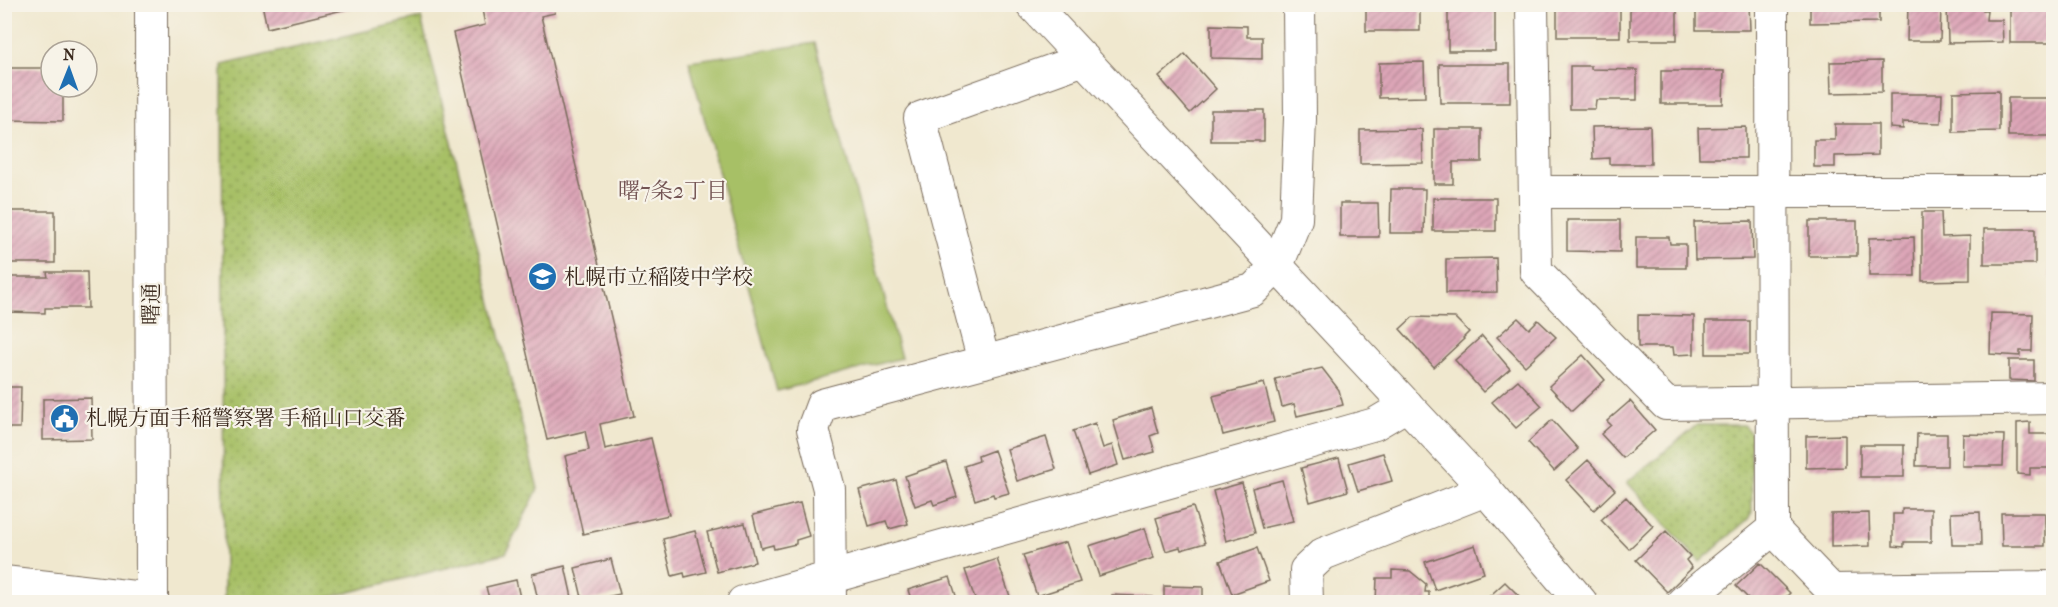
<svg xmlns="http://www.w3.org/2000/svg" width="2058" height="607" font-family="'IM FELL French Canon','Noto Serif JP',serif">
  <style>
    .grass { fill: #a7c066; stroke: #717542; stroke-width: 1.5 }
    .park { fill: url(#park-dots); stroke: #717542; stroke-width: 1.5 }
    .building { fill: url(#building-hatch) }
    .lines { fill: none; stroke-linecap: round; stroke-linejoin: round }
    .minor-casing { stroke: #7a6c5c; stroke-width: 34 }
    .minor { stroke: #fff; stroke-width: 32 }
    .labels { text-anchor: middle; stroke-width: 4.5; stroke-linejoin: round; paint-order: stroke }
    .poi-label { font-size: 21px; fill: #3b2a1e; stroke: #f7f3e8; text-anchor: start }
    .street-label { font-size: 21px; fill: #3b2a1e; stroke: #f7f3e8 }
    .neighbourhood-label { font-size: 22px; fill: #745554; stroke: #f7f3e8 }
  </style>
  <defs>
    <pattern id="park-dots" width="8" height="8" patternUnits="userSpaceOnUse" patternTransform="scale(1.5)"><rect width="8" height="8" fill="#a7c066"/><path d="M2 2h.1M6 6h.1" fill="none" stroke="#899c53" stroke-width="1.8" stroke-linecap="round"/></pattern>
    <pattern id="building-hatch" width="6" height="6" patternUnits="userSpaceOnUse" patternTransform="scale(1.5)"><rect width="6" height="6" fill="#dda6b8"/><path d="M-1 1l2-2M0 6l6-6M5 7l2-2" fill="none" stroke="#b48795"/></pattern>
  </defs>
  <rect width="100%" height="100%" fill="#f7f3e8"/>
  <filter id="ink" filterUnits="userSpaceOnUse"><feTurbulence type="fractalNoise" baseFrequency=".0167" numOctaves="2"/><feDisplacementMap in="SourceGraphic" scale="12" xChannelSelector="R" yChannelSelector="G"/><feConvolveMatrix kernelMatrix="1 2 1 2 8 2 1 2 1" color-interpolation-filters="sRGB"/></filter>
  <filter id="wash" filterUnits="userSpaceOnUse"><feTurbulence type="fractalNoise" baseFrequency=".008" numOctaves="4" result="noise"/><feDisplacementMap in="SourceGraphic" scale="24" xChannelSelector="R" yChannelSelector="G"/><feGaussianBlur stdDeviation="1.35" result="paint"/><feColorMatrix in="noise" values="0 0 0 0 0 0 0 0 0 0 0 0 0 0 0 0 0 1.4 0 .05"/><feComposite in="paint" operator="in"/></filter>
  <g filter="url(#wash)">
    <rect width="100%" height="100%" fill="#f0e8cf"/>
    <path class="grass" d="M815,43L901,358L777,391L689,61Z"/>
    <path class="park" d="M421,18L538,489L506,553L310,602H224L222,65Z
      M1697,425H1743L1751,433L1752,512L1748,519L1700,562L1627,482Z"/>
    <g id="blocks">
      <path class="building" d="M262,4H364V5L267,28Z
        M481,4H553L555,13L541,16L634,416L600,424L605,449L651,438L669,515L583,534L565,456L589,450L585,431L547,440L453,33L485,25Z
        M1366,4H1420V31H1366Z
        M1448,4H1495V51H1448Z
        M1557,4H1620V37H1557Z
        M1696,4H1749L1750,30H1696Z
        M1810,4H1879V22L1810,23Z
        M1908,4L1941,5L1940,41H1907Z
        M1947,4H1983V10H1987L1986,20H2002L2003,42L1948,43Z
        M2023,4H2052L2054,7V43H2010V8L2023,7Z
        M1677,5V40H1630V6Z
        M1211,25L1247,26V37H1262V59L1211,58Z
        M1185,54L1216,89L1190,113L1159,77Z
        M1882,61V92L1831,93L1830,62Z
        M1424,62L1425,97L1379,98V63Z
        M1439,64H1510V103H1440Z
        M1570,66H1591V69L1637,70V100H1596L1595,109H1570Z
        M4,68H51V87H63V121L4,120Z
        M1661,71H1724L1723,104H1661Z
        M1999,91V131L1953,132V92Z
        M1890,94H1942L1941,123L1903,122V129L1890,128Z
        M2008,98H2054V136H2008Z
        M1211,110H1264V141H1211Z
        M1835,124H1878V155L1835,156V167H1814V140H1835Z
        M1650,126L1651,164H1609V158L1593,159L1592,127Z
        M1746,127V158H1699L1698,128Z
        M1422,129L1423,163L1360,164V130Z
        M1434,129H1482V162H1453V184H1434Z
        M1391,189H1425L1424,233H1390Z
        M1433,198H1496V231H1433Z
        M1340,203H1378L1379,237H1340Z
        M4,211H55V263H4Z
        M1922,212H1941L1942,237L1970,236V280L1922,281Z
        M1567,220H1620V252L1567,251Z
        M2050,220H2054V277H2050Z
        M1752,221L1753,259L1695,260L1694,222Z
        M1809,221H1857V256H1809Z
        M1984,229H2035V264H1984Z
        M1636,237H1669L1670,244H1686V268H1636Z
        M1914,237L1915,276H1869V238Z
        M1496,258L1497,292L1446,293V259Z
        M47,272H87L88,308H45V313L7,312L8,277H48Z
        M1991,313L2033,314L2032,351H2020V356L1990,354Z
        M1638,315L1694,316V354L1674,355L1673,347H1638Z
        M1413,317L1455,318L1469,332L1463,338L1464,339L1434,367L1400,329Z
        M1518,318L1529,329L1538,320L1556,337L1525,366L1497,337Z
        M2048,319H2054V351H2047Z
        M1706,321H1750V354H1706Z
        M1482,336L1510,369L1483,392L1455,360Z
        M1583,355L1605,380L1572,411L1549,386Z
        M2009,360H2034V381L2009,380Z
        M1322,368L1339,390L1343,405L1297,416L1294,404L1282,407L1275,379Z
        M1518,380L1542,406L1516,428L1492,402Z
        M1264,383L1274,422L1223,435L1213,396Z
        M4,387H21L20,428H4Z
        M91,398L92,439L43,440V399Z
        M1630,401L1655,430L1623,458L1601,434L1611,425L1607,421Z
        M1151,408L1158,433L1150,436L1155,452L1125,460L1113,420Z
        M1552,420L1578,449L1554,471L1528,442Z
        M2030,422V434H2054V468H2030V475L2017,474V423Z
        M1095,423L1103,448L1112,445L1118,465L1088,475L1073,431Z
        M1917,434H1947V466H1916Z
        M1963,434L2004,435L2003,466H1962Z
        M1845,435V467L1806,468V436Z
        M1046,437L1056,469L1017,481L1007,449Z
        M1860,445H1904V477H1860Z
        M994,450L1009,493L994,497L993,494L975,500L964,466L979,461L978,456Z
        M1383,453L1392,481L1358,491L1349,463Z
        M1339,458L1348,491L1310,502L1301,468Z
        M1588,460L1615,490L1594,510L1566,480Z
        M946,462L957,497L934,505L932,500L915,506L905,476Z
        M896,480L908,524L889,529L886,521L869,526L859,490Z
        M1282,480L1293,521L1262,528L1252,488Z
        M1242,483L1255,533L1226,541L1213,491Z
        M1626,497L1653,526L1629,549L1601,520Z
        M800,503L809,536L796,540V544L774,549L773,545L761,548L753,515Z
        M1193,507L1205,543L1181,550L1180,547L1166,551L1156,518Z
        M1902,509H1931V542H1904V547L1893,546V514H1902Z
        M1980,512L1981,545H1952L1951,513Z
        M1869,513L1870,546L1831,547V514Z
        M2001,513H2045V546H2002Z
        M745,523L755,562L717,572L707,532Z
        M1145,528L1154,558L1099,576L1089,546Z
        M695,531L706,572L685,577L684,573L672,576L663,539Z
        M1666,531L1690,556L1686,560L1692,568L1667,592L1636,560Z
        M1066,542L1080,582L1037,596L1023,555Z
        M1475,545L1484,573L1435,590L1425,562Z
        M1257,548L1269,581L1232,594L1220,561Z
        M611,559L620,594L583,602L575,568Z
        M997,559L1012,602H976L965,570Z
        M1760,563L1790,593L1781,602H1752L1736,586Z
        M565,566L573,602H543L542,599L538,600L532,574Z
        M1392,570L1410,571L1426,584L1425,592H1429V602H1376L1377,578H1392Z
        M950,577L958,602H912L908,590Z
        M516,580L521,602H490L486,587Z
        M1505,582L1525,602H1483Z
        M1164,586L1203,587V602H1164Z
        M1112,595L1153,597V602H1112Z"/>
    </g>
  </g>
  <g filter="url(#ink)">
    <use href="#blocks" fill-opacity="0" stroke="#7a6c5c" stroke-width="1.5"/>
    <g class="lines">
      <defs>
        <path id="minor" d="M151,4L152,602
          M1032,4L1486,490L1581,602
          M1532,4L1536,271L1666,404L2054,398
          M1772,4L1773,529L1843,602
          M1535,192H2054
          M984,362L920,118L1084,59
          M4,582L152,599
          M1832,590L2054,587
          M743,602L1375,424L1407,405
          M830,602L829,489L813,429L822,405L1253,290L1277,266L1296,219L1300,119L1299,4
          M1307,602L1306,570L1323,554L1486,490
          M1683,602L1773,529"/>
      </defs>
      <use href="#minor" class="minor-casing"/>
      <use href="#minor" class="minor"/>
    </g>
  </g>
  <defs>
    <symbol id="school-disc" viewBox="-11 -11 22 22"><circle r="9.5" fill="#1f6fb2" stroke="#f7f3e8"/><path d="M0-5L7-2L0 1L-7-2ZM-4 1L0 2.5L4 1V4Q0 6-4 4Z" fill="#fff"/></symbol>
    <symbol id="civic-disc" viewBox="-11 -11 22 22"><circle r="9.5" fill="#1f6fb2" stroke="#f7f3e8"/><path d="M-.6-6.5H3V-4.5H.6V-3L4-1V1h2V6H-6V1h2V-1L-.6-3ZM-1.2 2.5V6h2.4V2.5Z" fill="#fff"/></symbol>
  </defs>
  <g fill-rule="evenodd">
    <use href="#school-disc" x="526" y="260" width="33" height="33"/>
    <use href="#civic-disc" x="48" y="402" width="33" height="33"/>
  </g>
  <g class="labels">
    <g class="poi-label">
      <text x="564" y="284">札幌市立稲陵中学校</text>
      <text x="86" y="425">札幌方面手稲警察署 手稲山口交番</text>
    </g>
    <g class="street-label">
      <text transform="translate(151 304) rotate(-90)" y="7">曙通</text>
    </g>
    <g class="neighbourhood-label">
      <text x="673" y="198">曙7条2丁目</text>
    </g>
  </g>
  <rect width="2058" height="607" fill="none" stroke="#f7f3e8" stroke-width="24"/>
  <g transform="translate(69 69) rotate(1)"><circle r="28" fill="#f7f3e8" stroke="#aca397" stroke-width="1.5"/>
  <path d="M0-4.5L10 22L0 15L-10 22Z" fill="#1f6fb2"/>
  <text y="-9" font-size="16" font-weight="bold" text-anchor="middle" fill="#3b2a1e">N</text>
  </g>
</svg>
